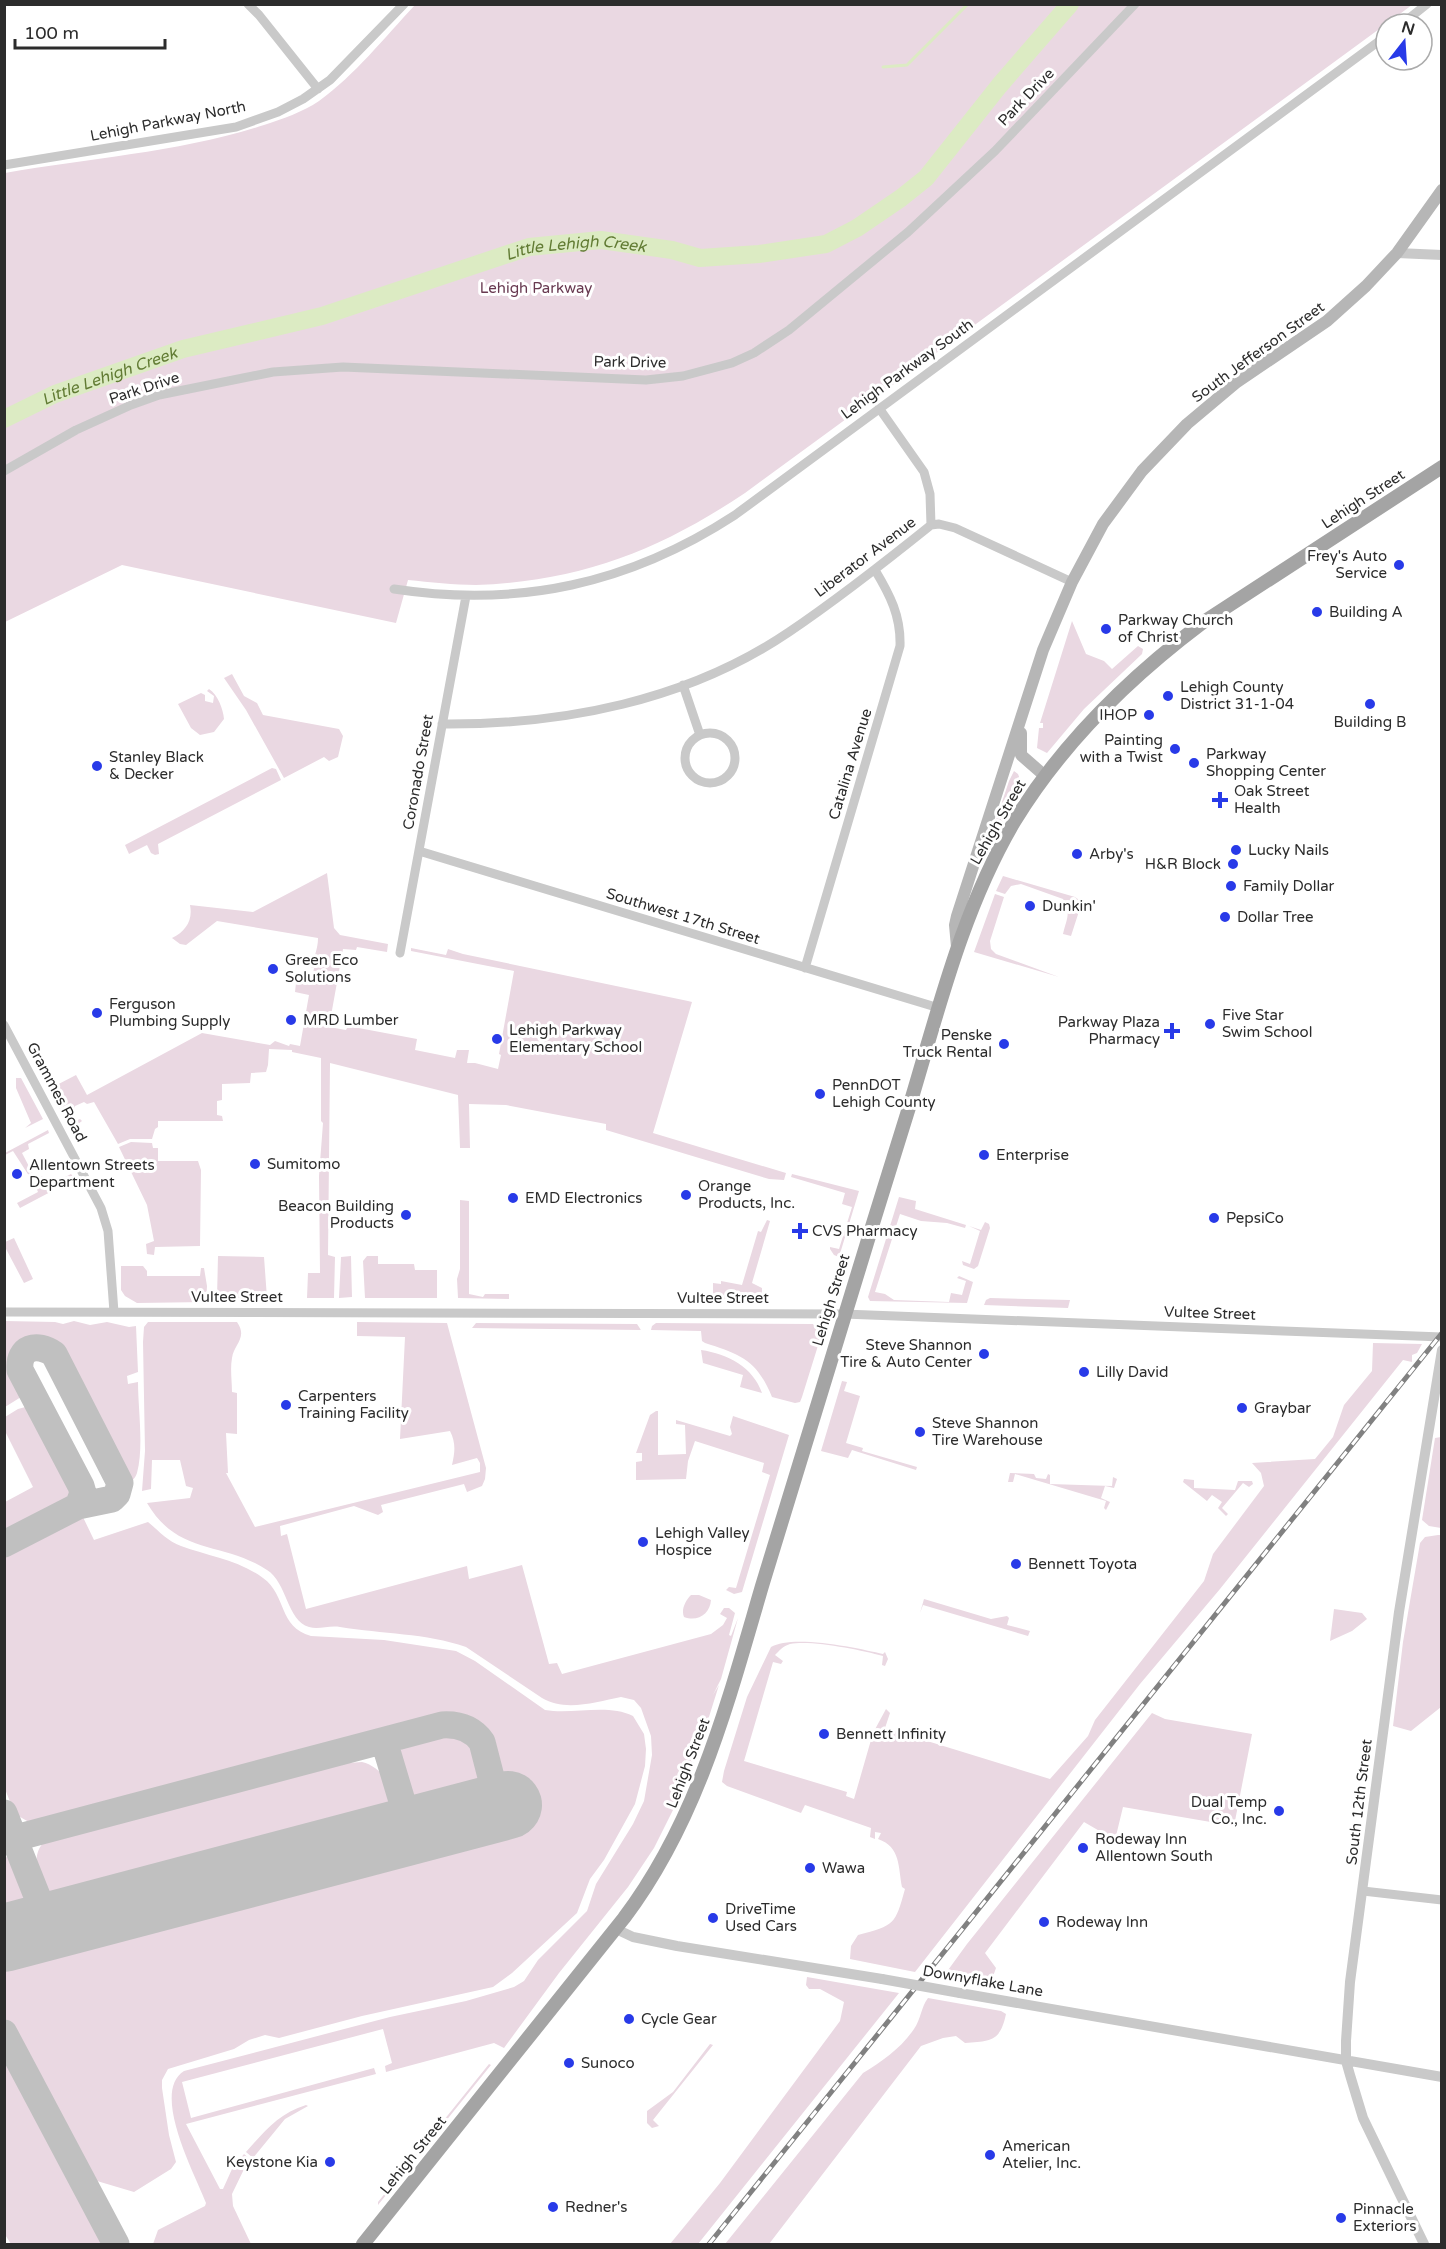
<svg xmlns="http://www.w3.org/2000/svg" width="1446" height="2249" font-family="'Varela Round',sans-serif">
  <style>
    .green { fill: #ead8e2 }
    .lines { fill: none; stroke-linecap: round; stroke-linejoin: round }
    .stream { stroke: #dcebc3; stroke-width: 3 }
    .river { stroke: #dcebc3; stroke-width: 18 }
    .taxiway { stroke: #c0c0c0; stroke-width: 27 }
    .runway { stroke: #c0c0c0; stroke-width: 68 }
    .minor { stroke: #c9c9c9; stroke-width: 9 }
    .tertiary { stroke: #c9c9c9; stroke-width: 10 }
    .secondary { stroke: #b6b6b6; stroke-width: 12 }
    .primary { stroke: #a4a4a4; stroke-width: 14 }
    .rail-casing { stroke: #818181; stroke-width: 5 }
    .rail { stroke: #fff; stroke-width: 3; stroke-dasharray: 9; stroke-linecap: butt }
    .tertiary-bridge { stroke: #c9c9c9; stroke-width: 10 }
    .poi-dot { fill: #283ae8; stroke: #fff; stroke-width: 2 }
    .labels { text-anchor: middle; stroke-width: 6; stroke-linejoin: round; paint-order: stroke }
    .street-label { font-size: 15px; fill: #2c2c2c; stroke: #fff }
    .park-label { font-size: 15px; fill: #683950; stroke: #fff }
    .poi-label { font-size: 15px; fill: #2c2c2c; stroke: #fff; text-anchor: start }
    .water-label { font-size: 16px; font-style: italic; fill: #617b33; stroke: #fff }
  </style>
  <rect width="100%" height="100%" fill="#fff"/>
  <path class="green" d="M415,5H1412L745,493C658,551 581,581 476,585C454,585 430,582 408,580L396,623L122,565L5,622V173C91,158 181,152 264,125C282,119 303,112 319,101C355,75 384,38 415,5Z
    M1072,621L1086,654L1104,661L1112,669L1138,646L1143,649L1142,654L1084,709L1047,753L1037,748L1039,728H1043V723H1040Z
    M232,674L244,696L257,703L263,715L339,729L343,736L338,757L329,761L324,757L284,778L246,710L224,678Z
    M209,689C218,695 223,709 224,719L214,732L200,735L191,728L178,704L201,693L205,695V701L213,703L214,696L207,691Z
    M272,768L276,769L281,780L158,844L159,854L155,855L151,853L147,845L129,854L125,845Z
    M1014,771L1018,774L1023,787L989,846L988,844L1009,781Z
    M327,873L334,928L340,935L388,944L387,952L357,947L356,950L343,949L329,1027L346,1030L348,1026L417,1039L415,1050L455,1058L457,1050H469L467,1063H475L498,1069L501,1055L499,1054L514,971L411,951V948L446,955L448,949L463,954L688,1001L692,1002L653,1133L786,1173L784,1180L769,1179L606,1130V1124L506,1105L469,1104L470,1148H460L458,1095L330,1063L328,1255L335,1257L334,1298H307L308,1273H320L319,1176L323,1123L321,1121V1058L292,1052V1050L269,1049L268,1065L266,1072L251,1073L250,1083L222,1084V1100L217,1101V1115L222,1116L223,1121H158V1127L155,1129L152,1139H130L118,1144L94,1102L87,1104L84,1102L75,1106V1111L69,1115L73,1122L80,1119L82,1121L71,1129L49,1089L76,1075L87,1095L202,1033L270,1045L275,1041L289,1046L290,1044L300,1046L309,995L295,992L296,983L311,985L314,968L300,964L298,961L302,960L304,964L312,966C314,956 318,949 318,938L217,921L186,945L180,944L172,938C186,931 193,920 190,905L253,912Z
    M1003,876L1075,897L1082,902L1071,936L1063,934C1066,920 1072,912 1063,899L1021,884L1011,886L1005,894L996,891Z
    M995,894L1004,897L990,941L991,949L996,954L1059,977L974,952Z
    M16,1078H21L43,1119L25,1128L31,1123L16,1088Z
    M48,1130L49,1133L28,1144L29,1149L22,1153L35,1178L44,1176L33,1182L13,1151L5,1155V1153Z
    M131,1142L152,1143L153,1148H158V1161H198L201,1170L200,1246L155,1247L154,1255L147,1254L146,1244L154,1241L147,1205L119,1147Z
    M71,1174L75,1179L20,1208L17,1203L38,1192L36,1187L47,1181L50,1185Z
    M792,1174L859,1191L839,1257L834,1255L830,1249V1247L839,1249L852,1207L842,1204L845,1193L791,1177Z
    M899,1197L916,1201L915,1209L966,1225L965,1228L947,1223L921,1221L900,1214L875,1292L885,1294L894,1300L949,1302L951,1293L962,1295L966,1281L957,1278L959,1276L973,1282L967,1303L870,1301L868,1297Z
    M460,1200L469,1201V1294L483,1297L485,1294H509V1299L458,1298L457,1279L460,1269Z
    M767,1220L770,1221L752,1283L762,1288V1300L713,1299V1283L721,1284V1281L742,1285L758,1231L761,1232Z
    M985,1222L989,1224L990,1228L978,1266L974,1269L963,1265L962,1261L970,1264L980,1231L969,1226L981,1230Z
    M14,1238L33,1279L24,1283L5,1247V1242Z
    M218,1256L264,1257L267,1298H217Z
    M351,1256L352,1297L339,1298L341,1257Z
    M367,1256H378V1264H414L415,1270H437V1298H365L363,1261Z
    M121,1266H143L147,1271V1276H200L201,1268H204L207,1286L206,1302L137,1303L125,1296L121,1290Z
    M990,1298L1070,1300L1068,1308L984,1305L986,1300Z
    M5,1321L55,1322L63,1324L74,1321L90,1325L107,1322L129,1327L136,1326L138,1372L127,1376L128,1384L138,1382C138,1409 144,1447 137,1473C135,1479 132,1481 127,1482L57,1350C41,1332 24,1346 8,1355L28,1395L21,1397L5,1407Z
    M148,1322H237C248,1338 234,1344 232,1358C230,1369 232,1381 232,1392L237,1393V1434L226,1433L228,1473H226L255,1527L480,1472V1463L477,1458L452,1465C455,1452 456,1443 450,1431L400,1439L405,1337L357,1336V1322L447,1323L486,1468L485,1479L482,1486L467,1492L464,1484L381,1505L383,1512L378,1515L354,1506L280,1526L281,1536L287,1534L306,1609L467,1566L469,1579L522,1565L549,1664L557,1663L562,1674L711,1634L723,1625L727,1618L720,1614L724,1608H729L735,1613L729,1635L731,1636L738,1618L721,1679L713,1695L719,1685L697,1755L675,1806L654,1848L628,1887L559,1973L504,2048L494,2043L386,2072L385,2066L392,2063L383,2029L182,2082L191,2118L374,2068L376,2074L186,2124L220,2189H223L232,2169L244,2154L251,2160L246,2165L232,2194L233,2206L251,2244H153L158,2230L205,2206L206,2203C196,2176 150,2092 184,2071L390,2017L466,2001L514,1987L524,1981L538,1960L587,1911L596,1884L633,1824L644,1801L652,1755L651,1736L641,1708L634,1700L621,1697C596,1702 565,1712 542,1698L466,1647C426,1633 382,1634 340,1627C329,1625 319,1630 309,1627C287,1621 287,1582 267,1570C223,1541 178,1556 147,1503L190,1498L193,1488L186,1486L180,1460H152L151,1489L142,1491L145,1451L143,1342L144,1327Z
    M476,1323L637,1324L641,1330L472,1328Z
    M656,1323L813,1324L821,1336L802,1397L800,1402L795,1403L772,1397C757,1360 740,1354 705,1343L702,1341L701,1331L651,1330L652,1326Z
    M1373,1343L1422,1344L1417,1353L1412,1355V1362L1403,1360L1220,1589L1140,1684L915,1972L850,1959L851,1946L858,1935C895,1925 895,1925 905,1889L902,1887C898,1867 901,1847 878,1839L881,1833L875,1832V1839L870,1837L871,1828L805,1805L801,1813L727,1786L722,1782L724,1771L747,1697L771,1647C792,1634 859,1648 883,1654L885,1652L888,1659L885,1666L882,1665L883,1656C860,1650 813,1640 790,1644C783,1646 779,1651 775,1655L783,1661L781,1664L773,1662L744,1761L847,1792L846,1796L854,1799L873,1733L886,1709L890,1713L885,1728L1050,1779L1088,1736L1095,1720L1204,1581L1213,1554L1264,1486L1261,1473L1252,1463L1315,1459L1333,1437L1344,1405L1372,1371Z
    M701,1350C728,1354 753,1367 762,1393L740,1387L743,1375L703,1363Z
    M842,1381L847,1382L844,1391L860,1396L846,1443L863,1448L862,1451L917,1467L916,1470L852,1450L848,1458L821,1451Z
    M33,1405L73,1479V1493L64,1506L5,1537V1502L33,1487L5,1431V1417L18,1409Z
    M656,1411H658V1455L686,1454L685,1425L676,1424V1420L730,1436L732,1434L730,1427L733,1416L789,1435L742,1592L734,1594L726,1590L729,1587L736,1588L770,1475L762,1472L764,1463L695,1441L688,1461L686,1479L636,1480V1462L642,1461V1453H636L650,1415Z
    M1441,1437V1528L1429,1526L1422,1520L1435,1438Z
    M1010,1473L1034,1474L1036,1478L1046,1479L1048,1474L1050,1475V1484L1112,1486L1113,1477L1117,1479L1114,1488L1105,1486L1101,1498L1110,1502L1106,1510L1104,1508L1106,1501L1015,1474L1013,1482H1008Z
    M1184,1479L1194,1480V1488L1235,1490L1238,1481H1252L1253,1484L1249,1487L1243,1483L1222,1508L1228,1514L1226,1516L1218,1508L1222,1502L1212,1495L1207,1501L1183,1482Z
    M81,1513L94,1540L148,1522C158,1530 167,1541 181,1546C208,1556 239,1560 263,1578C287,1595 278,1627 311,1636L384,1640L456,1651L475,1661L545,1710C573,1715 607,1703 633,1716L644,1734L646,1749L645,1766L635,1804L604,1860L590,1879L577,1913L512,1973L493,1987L362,2016L279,2038L265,2035L249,2040L234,2049L168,2069L162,2080V2088L169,2135L176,2162L171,2169L134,2192L97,2181L85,2171L5,2018V1954L511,1820C503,1787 497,1718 453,1716C444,1716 434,1719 425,1721L34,1825L15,1814L5,1789V1552Z
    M1438,1535H1442L1441,1707L1411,1731L1393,1726L1403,1642L1420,1543L1425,1537Z
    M691,1595H699L711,1600C710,1614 698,1622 684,1617C681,1610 685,1601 691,1595Z
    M924,1599L991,1619L1007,1616L1009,1618L1007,1625L1030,1631L1028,1636L923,1605L920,1613Z
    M1334,1609L1362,1613L1367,1619L1352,1631L1330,1641Z
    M1152,1713L1165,1719L1252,1734L1234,1826L1123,1807L1115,1840L1084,1822L985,1953L996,1968L990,1985L943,1977L967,1944Z
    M445,1736H460C471,1743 474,1750 478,1762C486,1790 467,1796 445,1802C436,1805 427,1809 418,1808L412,1801L399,1752C408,1740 431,1739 445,1736Z
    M362,1762C384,1767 400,1795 381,1813C373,1820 360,1823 351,1827L70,1901C63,1900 56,1900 51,1895C37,1883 28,1849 49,1839L335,1764Z
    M5,1856C25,1869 34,1910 5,1918Z
    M807,1977L899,1993L698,2244H670L720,2183L840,2021L844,2002L820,1989H809L806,1985Z
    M928,1998L1001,2011L1006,2014C1000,2042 991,2041 965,2043L956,2036L943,2038L921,2046L769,2244H725L863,2073C883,2061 901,2048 914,2029C921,2019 921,2007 928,1998Z
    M710,2044L713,2045L653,2120L659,2126L652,2128L647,2123V2111L673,2092Z
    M5,2053L106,2244H11L4,2233Z
    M489,2064L491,2065L378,2205V2202Z
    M306,2105L308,2106L285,2119L253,2158L246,2152C264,2132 279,2113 306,2105Z"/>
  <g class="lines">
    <path class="stream" d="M883,67L907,65L968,4"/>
    <path class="river" id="s1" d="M4,419L55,394L183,349L322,316L529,247L601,240L672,250L700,258L759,254L826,244L857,228L901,198L926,178L999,86L1070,4"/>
    <path class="taxiway" d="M4,1544L78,1506L112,1499L117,1494L120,1483L54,1354C37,1342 18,1347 20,1370L81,1486L83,1493L78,1506
      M384,1741L411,1831
      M4,1813L49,1926
      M4,1841L442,1725C458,1724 472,1728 482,1742L499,1808
      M4,2033L116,2244"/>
    <path class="runway" d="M4,1938L508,1805"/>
    <path class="minor" d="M248,4L259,15L318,89
      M1402,24L1427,4
      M4,165L236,127L278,112L303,99L330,80L404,4
      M879,408L924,472L930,494L931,525
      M4,471L76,430L131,405L159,395L273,372L343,367L646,380L683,376L732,363L754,353L789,330L908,232L995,151L1135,4
      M394,589C519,608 629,584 735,515L1386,36
      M683,685L700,735
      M442,724C563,725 687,701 789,632C838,599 885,562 931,525L939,524L955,528L1072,582
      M685 758a25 25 0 1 1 50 0a25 25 0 1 1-50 0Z
      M419,851L939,1008
      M400,953L466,596
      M805,968L900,646C901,616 890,595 875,570
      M4,1025L101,1208L108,1231L114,1312
      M4,1312L844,1314L1442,1337
      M1363,1891L1442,1900"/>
    <path class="tertiary" d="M1397,253L1442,255
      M616,1929L633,1937L677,1946L882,1979
      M960,1993L1442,2077
      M1424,2244L1363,2118L1350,2075L1346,2061V2041L1350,1982L1399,1612L1442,1350"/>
    <path class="secondary" d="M1021,733V755L1045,776
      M957,947L955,925L957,916L1043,650L1072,582L1103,524L1142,471L1187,424L1237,382L1327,321L1366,286L1397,253L1442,190"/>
    <path class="primary" d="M363,2244L624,1918C698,1820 728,1702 762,1586C810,1428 858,1271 907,1114C937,1016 961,912 1014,822C1062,743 1129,678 1202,623L1442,467"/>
    <defs>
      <path id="rail" d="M709,2244L1442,1333"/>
    </defs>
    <use href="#rail" class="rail-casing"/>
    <use href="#rail" class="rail"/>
    <path class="tertiary-bridge" d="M882,1979L960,1993"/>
  </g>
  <g class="poi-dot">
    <circle cx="1399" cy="565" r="6"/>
    <circle cx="1317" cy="612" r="6"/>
    <circle cx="1106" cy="629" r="6"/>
    <circle cx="1168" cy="696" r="6"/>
    <circle cx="1370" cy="704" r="6"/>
    <circle cx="1149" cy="715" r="6"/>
    <circle cx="1175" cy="749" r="6"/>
    <circle cx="1194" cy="763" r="6"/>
    <circle cx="97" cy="766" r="6"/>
    <path d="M1217 791h6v6h6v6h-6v6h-6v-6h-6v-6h6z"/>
    <circle cx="1236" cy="850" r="6"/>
    <circle cx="1077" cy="854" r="6"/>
    <circle cx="1233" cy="864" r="6"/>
    <circle cx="1231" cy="886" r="6"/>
    <circle cx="1030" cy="906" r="6"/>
    <circle cx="1225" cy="917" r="6"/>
    <circle cx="273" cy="969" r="6"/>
    <circle cx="97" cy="1013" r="6"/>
    <circle cx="291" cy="1020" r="6"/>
    <circle cx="1210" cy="1024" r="6"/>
    <path d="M1169 1022h6v6h6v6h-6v6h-6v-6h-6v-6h6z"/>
    <circle cx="497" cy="1039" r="6"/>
    <circle cx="1004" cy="1044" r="6"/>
    <circle cx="820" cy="1094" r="6"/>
    <circle cx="984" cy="1155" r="6"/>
    <circle cx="255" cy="1164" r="6"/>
    <circle cx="17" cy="1174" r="6"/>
    <circle cx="686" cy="1195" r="6"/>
    <circle cx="513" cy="1198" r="6"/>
    <circle cx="406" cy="1215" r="6"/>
    <circle cx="1214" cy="1218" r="6"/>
    <path d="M797 1222h6v6h6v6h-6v6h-6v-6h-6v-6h6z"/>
    <circle cx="984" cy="1354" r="6"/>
    <circle cx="1084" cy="1372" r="6"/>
    <circle cx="286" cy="1405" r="6"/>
    <circle cx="1242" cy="1408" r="6"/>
    <circle cx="920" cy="1432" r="6"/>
    <circle cx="643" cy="1542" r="6"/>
    <circle cx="1016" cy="1564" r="6"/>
    <circle cx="824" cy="1734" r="6"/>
    <circle cx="1279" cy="1811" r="6"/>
    <circle cx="1083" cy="1848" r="6"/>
    <circle cx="810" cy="1868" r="6"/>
    <circle cx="713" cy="1918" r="6"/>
    <circle cx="1044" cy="1922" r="6"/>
    <circle cx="629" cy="2019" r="6"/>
    <circle cx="569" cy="2063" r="6"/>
    <circle cx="990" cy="2155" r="6"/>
    <circle cx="330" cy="2162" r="6"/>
    <circle cx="553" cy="2207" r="6"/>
    <circle cx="1341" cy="2218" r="6"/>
  </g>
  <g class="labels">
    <g class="street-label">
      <text transform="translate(1026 97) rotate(-46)" y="5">Park Drive</text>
      <text transform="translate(168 121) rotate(-11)" y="5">Lehigh Parkway North</text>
      <text transform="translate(1258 352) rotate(-36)" y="5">South Jefferson Street</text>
      <text transform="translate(630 362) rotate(1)" y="5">Park Drive</text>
      <text transform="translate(907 369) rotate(-36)" y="5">Lehigh Parkway South</text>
      <text transform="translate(144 388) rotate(-18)" y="5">Park Drive</text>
      <text transform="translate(1363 499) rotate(-33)" y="5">Lehigh Street</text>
      <text transform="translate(865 557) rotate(-37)" y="5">Liberator Avenue</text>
      <text transform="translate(850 764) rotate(-73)" y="5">Catalina Avenue</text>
      <text transform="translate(418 772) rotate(-80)" y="5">Coronado Street</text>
      <text transform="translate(998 822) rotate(-60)" y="5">Lehigh Street</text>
      <text transform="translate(683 916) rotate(17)" y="5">Southwest 17th Street</text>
      <text transform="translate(57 1092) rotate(62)" y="5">Grammes Road</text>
      <text x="237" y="1302">Vultee Street</text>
      <text x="723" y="1303">Vultee Street</text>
      <text transform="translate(831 1300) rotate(-73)" y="5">Lehigh Street</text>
      <text transform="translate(1210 1313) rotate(2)" y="5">Vultee Street</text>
      <text transform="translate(688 1763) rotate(-69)" y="5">Lehigh Street</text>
      <text transform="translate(1359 1802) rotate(-83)" y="5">South 12th Street</text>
      <text transform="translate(983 1981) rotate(10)" y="5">Downyflake Lane</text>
      <text transform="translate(413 2155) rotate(-51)" y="5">Lehigh Street</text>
    </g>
    <g class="park-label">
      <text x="536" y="293">Lehigh Parkway</text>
    </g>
    <g class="poi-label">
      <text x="1387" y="561" text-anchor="end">Frey's Auto<tspan x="1387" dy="17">Service</tspan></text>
      <text x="1329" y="617">Building A</text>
      <text x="1118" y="625">Parkway Church<tspan x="1118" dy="17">of Christ</tspan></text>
      <text x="1180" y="692">Lehigh County<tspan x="1180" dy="17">District 31-1-04</tspan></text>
      <text x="1137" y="720" text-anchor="end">IHOP</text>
      <text x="1370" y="727" text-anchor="middle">Building B</text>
      <text x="1163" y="745" text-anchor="end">Painting<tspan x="1163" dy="17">with a Twist</tspan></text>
      <text x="1206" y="759">Parkway<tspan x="1206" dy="17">Shopping Center</tspan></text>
      <text x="109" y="762">Stanley Black<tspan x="109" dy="17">&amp; Decker</tspan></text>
      <text x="1234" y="796">Oak Street<tspan x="1234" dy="17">Health</tspan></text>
      <text x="1248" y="855">Lucky Nails</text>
      <text x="1089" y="859">Arby's</text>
      <text x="1221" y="869" text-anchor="end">H&amp;R Block</text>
      <text x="1243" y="891">Family Dollar</text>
      <text x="1042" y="911">Dunkin'</text>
      <text x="1237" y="922">Dollar Tree</text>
      <text x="285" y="965">Green Eco<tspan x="285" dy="17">Solutions</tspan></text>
      <text x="109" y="1009">Ferguson<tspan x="109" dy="17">Plumbing Supply</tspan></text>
      <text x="1222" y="1020">Five Star<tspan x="1222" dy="17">Swim School</tspan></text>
      <text x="303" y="1025">MRD Lumber</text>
      <text x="1160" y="1027" text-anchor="end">Parkway Plaza<tspan x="1160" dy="17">Pharmacy</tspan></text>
      <text x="509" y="1035">Lehigh Parkway<tspan x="509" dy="17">Elementary School</tspan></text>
      <text x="992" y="1040" text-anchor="end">Penske<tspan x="992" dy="17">Truck Rental</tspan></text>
      <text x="832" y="1090">PennDOT<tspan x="832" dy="17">Lehigh County</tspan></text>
      <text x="996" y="1160">Enterprise</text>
      <text x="267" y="1169">Sumitomo</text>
      <text x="29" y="1170">Allentown Streets<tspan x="29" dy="17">Department</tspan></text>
      <text x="698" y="1191">Orange<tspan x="698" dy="17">Products, Inc.</tspan></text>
      <text x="525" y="1203">EMD Electronics</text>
      <text x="394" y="1211" text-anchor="end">Beacon Building<tspan x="394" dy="17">Products</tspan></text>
      <text x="1226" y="1223">PepsiCo</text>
      <text x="812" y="1236">CVS Pharmacy</text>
      <text x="972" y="1350" text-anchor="end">Steve Shannon<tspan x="972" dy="17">Tire &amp; Auto Center</tspan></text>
      <text x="1096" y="1377">Lilly David</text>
      <text x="298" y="1401">Carpenters<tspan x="298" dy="17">Training Facility</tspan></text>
      <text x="1254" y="1413">Graybar</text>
      <text x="932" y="1428">Steve Shannon<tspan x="932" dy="17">Tire Warehouse</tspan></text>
      <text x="655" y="1538">Lehigh Valley<tspan x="655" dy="17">Hospice</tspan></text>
      <text x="1028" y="1569">Bennett Toyota</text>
      <text x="836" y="1739">Bennett Infinity</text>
      <text x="1267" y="1807" text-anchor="end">Dual Temp<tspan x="1267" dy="17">Co., Inc.</tspan></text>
      <text x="1095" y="1844">Rodeway Inn<tspan x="1095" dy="17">Allentown South</tspan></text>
      <text x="822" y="1873">Wawa</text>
      <text x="725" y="1914">DriveTime<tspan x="725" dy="17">Used Cars</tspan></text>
      <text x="1056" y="1927">Rodeway Inn</text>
      <text x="641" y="2024">Cycle Gear</text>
      <text x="581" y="2068">Sunoco</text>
      <text x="1002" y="2151">American<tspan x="1002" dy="17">Atelier, Inc.</tspan></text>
      <text x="318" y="2167" text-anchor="end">Keystone Kia</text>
      <text x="565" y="2212">Redner's</text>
      <text x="1353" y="2214">Pinnacle<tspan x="1353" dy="17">Exteriors</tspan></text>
    </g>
    <g class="water-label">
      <text dy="6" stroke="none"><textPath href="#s1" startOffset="600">Little Lehigh Creek</textPath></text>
      <text dy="6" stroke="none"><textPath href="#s1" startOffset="114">Little Lehigh Creek</textPath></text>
    </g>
  </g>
  <rect width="1446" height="2249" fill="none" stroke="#2c2c2c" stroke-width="12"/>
  <g transform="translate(1404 42) rotate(17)"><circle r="28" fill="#ffffff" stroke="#ababab" stroke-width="1.5"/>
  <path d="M0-4.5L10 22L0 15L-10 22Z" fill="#283ae8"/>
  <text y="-9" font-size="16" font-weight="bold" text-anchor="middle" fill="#2c2c2c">N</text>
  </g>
  <path d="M15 39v9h150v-9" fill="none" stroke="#2c2c2c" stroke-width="3"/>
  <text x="24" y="39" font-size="18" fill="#2c2c2c" stroke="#ffffff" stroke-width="4.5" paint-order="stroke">100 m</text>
</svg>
